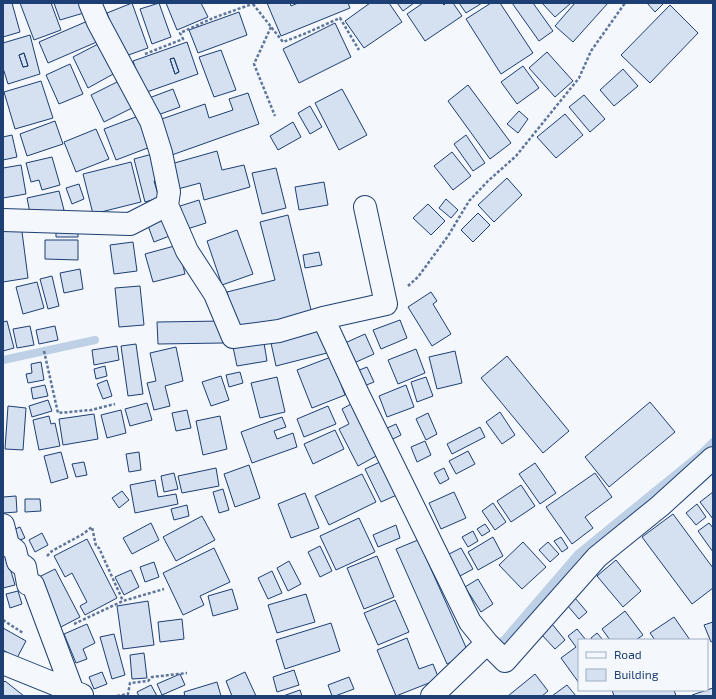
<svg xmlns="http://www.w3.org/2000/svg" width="716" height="699" font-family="'Exo 2',sans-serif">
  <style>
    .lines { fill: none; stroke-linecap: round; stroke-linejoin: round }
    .stream { stroke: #bed0e5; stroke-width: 8 }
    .building { fill: #d5e0f0; stroke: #1d3f73; fill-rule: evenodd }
    .minor-casing { stroke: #1d3f73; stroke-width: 24 }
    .path { stroke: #5e769c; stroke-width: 2.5; stroke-dasharray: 3 2; stroke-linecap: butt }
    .minor { stroke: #f4f7fb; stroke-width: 22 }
  </style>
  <rect width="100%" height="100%" fill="#f4f7fb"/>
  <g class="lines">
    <path class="stream" d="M3,360L95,340
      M494,649L505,639L578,554L702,453L713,442"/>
  </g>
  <path class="building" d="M3,3H12L20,32L3,37Z
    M20,3H51L61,30L34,40Z
    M54,3H84L87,12L60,20Z
    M132,3L148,48L123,57L107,13Z
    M159,3L171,37L152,44L140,9Z
    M166,3H201L208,17L177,30Z
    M267,3H290L291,6L298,3H348L350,8L281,36Z
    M370,3H389L402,22L364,48L345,21Z
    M397,3H414L403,11Z
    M423,3H442L444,5L446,3H453L462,16L425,41L407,14Z
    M459,3H482L466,13Z
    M491,3H500L533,53L501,74L466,19Z
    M512,3H533L553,31L539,41Z
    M542,3H571L555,17Z
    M575,3H608L573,42L555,26Z
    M647,3H664L655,12Z
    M670,5L698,33L650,83L621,55Z
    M239,12L247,35L198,53L189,30Z
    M90,20L99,41L48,63L39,42Z
    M335,23L351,57L299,83L283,49Z
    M30,35L40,74L8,84L3,68V43ZM24,53L28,66L23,67L19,55Z
    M187,42L198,74L144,93L133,61ZM174,58L179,72L175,74L170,59Z
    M100,43L115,73L88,88L73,57Z
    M221,50L236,90L214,97L199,57Z
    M547,52L573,81L555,97L529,68Z
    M24,53L28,66L23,67L19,55Z
    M174,58L179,72L175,74L170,59Z
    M70,64L83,94L59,104L46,75Z
    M523,66L539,88L517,104L501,82Z
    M623,69L638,86L614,106L600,90Z
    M123,79L136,106L104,122L91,95Z
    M41,81L53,118L15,129L4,92Z
    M468,85L511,143L490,159L448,101Z
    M173,89L180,107L155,116L149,98Z
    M342,89L367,135L339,150L315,103Z
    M248,93L259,124L169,156L156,121L205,104L209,118L233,110L229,99Z
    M584,95L605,119L590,132L569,107Z
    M310,106L322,127L310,134L298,113Z
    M519,111L528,119L518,133L507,124Z
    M565,114L583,135L556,158L537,137Z
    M141,115L153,146L116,160L104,129Z
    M55,121L63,144L27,156L20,134Z
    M293,122L301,137L278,150L270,136Z
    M96,129L109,159L76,172L64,142Z
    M12,135L17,157L3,160V137Z
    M466,135L485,163L473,171L454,144Z
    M217,151L222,170L244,165L250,187L204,200L200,183L178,189L171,164Z
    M452,152L471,176L453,190L434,166Z
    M156,153L163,178L154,181L159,198L145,202L134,159Z
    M52,157L60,185L42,190L39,180L31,182L26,163Z
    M131,162L141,202L93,214L83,174Z
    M21,165L26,194L3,198V168Z
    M276,168L286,208L262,214L252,173Z
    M507,178L522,195L494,222L478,205Z
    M324,182L328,205L299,210L295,187Z
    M79,184L84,199L72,204L66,188Z
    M59,191L64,210L31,218L27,198Z
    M446,199L458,210L451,218L439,208Z
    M199,200L206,223L184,230L177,207Z
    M428,204L445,221L431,235L413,218Z
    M478,213L490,225L473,242L461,230Z
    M288,215L312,314L238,333L227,292L275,280L260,222Z
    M165,217L172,235L154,242L147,223Z
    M21,224L28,278L3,282V226Z
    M56,224H78V237H56Z
    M237,230L253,274L222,285L207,241Z
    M45,240H78V260L45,259Z
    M133,242L137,271L114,274L110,245Z
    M178,245L185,274L153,282L145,254Z
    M319,252L322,265L305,268L303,255Z
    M80,269L83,289L64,293L60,273Z
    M52,276L59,306L48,309L40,279Z
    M37,282L44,308L23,314L16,287Z
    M140,286L144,325L119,327L115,288Z
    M431,292L437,301L433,304L451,334L432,346L408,307Z
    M400,320L407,338L381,349L373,330Z
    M7,321L14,348L3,351V322Z
    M223,321V343L158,344L157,322Z
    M30,326L34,345L17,348L13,329Z
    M55,326L58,340L39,344L36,330Z
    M320,330L327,353L276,366L271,343Z
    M365,334L374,354L354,363L345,343Z
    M264,343L267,361L237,366L233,347Z
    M136,344L143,394L128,396L121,346Z
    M117,346L119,360L94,365L92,350Z
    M176,347L183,381L165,386L170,406L154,410L147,383L156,381L150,353Z
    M416,349L425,373L398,384L388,360Z
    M455,351L462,383L437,389L429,357Z
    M507,356L569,431L543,453L481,378Z
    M331,357L345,395L312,408L297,370Z
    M41,362L44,380L28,383L26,374L32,373L31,364Z
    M105,366L107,376L96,379L94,369Z
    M367,367L374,382L364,386L357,371Z
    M240,372L243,383L229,387L226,375Z
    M221,376L229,400L211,406L202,382Z
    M277,377L285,412L260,418L251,383Z
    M426,377L433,396L417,402L411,382Z
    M107,380L112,396L103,399L97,384Z
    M45,385L48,396L33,399L31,388Z
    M406,385L414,407L387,417L379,396Z
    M48,400L52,411L32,417L29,406Z
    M650,402L675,432L609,487L585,457Z
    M147,403L152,420L130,426L125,409Z
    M351,404L378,455L358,466L339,429L349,424L342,409Z
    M8,406L26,408L23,450L5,449Z
    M328,406L336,424L304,437L297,419Z
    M121,410L126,433L107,438L101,415Z
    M187,410L191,428L176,431L172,413Z
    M500,412L515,435L502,444L486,422Z
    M428,413L437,434L426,440L416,419Z
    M94,414L98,439L63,445L59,419Z
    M49,416L51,424L55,423L60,446L39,450L33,420Z
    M220,416L227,449L203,455L196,421Z
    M282,417L286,427L274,431L277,439L293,433L297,447L252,463L241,432Z
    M396,424L401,435L391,440L385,429Z
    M480,427L485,437L452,454L447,444Z
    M335,430L344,449L313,464L304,444Z
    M425,441L431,455L417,462L411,447Z
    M468,451L475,464L456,474L449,461Z
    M61,452L68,478L51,483L44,456Z
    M139,452L141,470L129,472L126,454Z
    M382,461L399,494L381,502L365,469Z
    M84,462L87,475L76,477L72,464Z
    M535,463L556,493L540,504L519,474Z
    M249,465L260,498L235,507L224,474Z
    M216,468L219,486L182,493L178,476Z
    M444,468L449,479L440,484L434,473Z
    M174,473L178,489L164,492L161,476Z
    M595,473L612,497L585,517L593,528L572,544L546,507Z
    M362,474L376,502L329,525L315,496Z
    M155,480L158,497L176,494L178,504L135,513L130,485Z
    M521,485L535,506L511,522L497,501Z
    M223,489L229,510L219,513L213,492Z
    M122,491L129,500L119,508L112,498Z
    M454,492L466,518L441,529L429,503Z
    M713,492V519L700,502Z
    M305,493L319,528L291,538L278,504Z
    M16,496L17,512L3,513V497Z
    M25,499H40L41,511L25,512Z
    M493,503L506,522L495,530L482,511Z
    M697,504L706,517L696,525L686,513Z
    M187,505L189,516L174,520L171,509Z
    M673,514L713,568V588L692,604L642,537Z
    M202,516L215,540L176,561L163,537Z
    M359,518L375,552L336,570L320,536Z
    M151,523L159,540L132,554L123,538Z
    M709,523L713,528V552L698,531Z
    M485,524L490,531L482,536L477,529Z
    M396,525L400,538L378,547L373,535Z
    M20,527L25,538L13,543L8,532Z
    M473,531L478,541L468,547L462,537Z
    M42,533L48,545L35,552L29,540Z
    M493,537L503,556L478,570L468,552Z
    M561,537L568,548L562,552L554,541Z
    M87,539L117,598L85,615L80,606L87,602L72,573L65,577L54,556Z
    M418,540L469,654L447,664L396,549Z
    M523,542L546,567L522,589L499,565Z
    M548,542L559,554L550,562L539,550Z
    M320,546L332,571L320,577L308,552Z
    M214,548L230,582L200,596L204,605L183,615L163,573Z
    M461,548L473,569L460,576L447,555Z
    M6,554L15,585L3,588V555Z
    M377,556L394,597L364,609L347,568Z
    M616,560L641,591L623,607L597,576Z
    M289,561L301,584L288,591L277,568Z
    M154,562L159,577L145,582L140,567Z
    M55,569L80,617L59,628L35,579Z
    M131,570L139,587L124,595L115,577Z
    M272,571L282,593L268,599L258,578Z
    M478,579L493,604L481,612L465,587Z
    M232,589L238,609L213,616L208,596Z
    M18,591L22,604L10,608L6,594Z
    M306,594L315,622L277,633L268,605Z
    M575,598L587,612L579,619L567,605Z
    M395,600L409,632L378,645L364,613Z
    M148,601L154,645L123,649L117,606Z
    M625,611L643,635L636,640H610L602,629Z
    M674,617L690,640H655L650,633Z
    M182,619L184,639L160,642L158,622Z
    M713,622V641L711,642L704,625Z
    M331,623L340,651L285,669L276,640Z
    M87,624L95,643L83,649L87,659L76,663L64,634Z
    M552,624L565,640L555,649L541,634Z
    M3,628L26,641L17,658L3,650Z
    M577,629L586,640H579V683L561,658L576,647L568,636Z
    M597,633L603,640H592L591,638Z
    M114,634L125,675L112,679L100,637Z
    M407,638L419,669L433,664L439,679L396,696L377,650Z
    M144,653L147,678L132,679L130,655Z
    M294,670L299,685L277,692L273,677Z
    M102,672L107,684L94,689L89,677Z
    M245,672L256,696H232L226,681Z
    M180,674L185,685L162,695L157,684Z
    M535,674L548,691L542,696H508Z
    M349,677L354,689L335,696H332L328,685Z
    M5,681L24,696H3V683Z
    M217,682L221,696H185L184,692Z
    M151,685L157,696H139L137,692Z
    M567,685L576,696H552Z
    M713,688V696H692V695Z
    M300,690L302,696H283Z
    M612,690H674L676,696H614Z"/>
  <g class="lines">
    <defs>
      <path id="minor" d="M90,3L98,22L151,121L161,153L169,192L167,205L187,251L215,294L233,337L279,331L323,318L386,304L365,207
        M3,220L130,224L167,205
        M323,318L358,394L470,622L487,643
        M3,525L8,545L15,550L18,562L25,567L28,584L33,585L73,692
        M3,663L82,695
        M432,696L487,643L505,661L597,557L660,506L713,458"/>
    </defs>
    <use href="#minor" class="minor-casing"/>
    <path class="path" d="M253,4L283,42L304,34L340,18L359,50
      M271,27L254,64L275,116
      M145,54L183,39L180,33L213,18L255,3
      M408,286L418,277L448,236L469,201L488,181L516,156L579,78L591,51L625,3
      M44,351L58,413L91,410L115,404
      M47,556L52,551L83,534L92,527L96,546L99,548L123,601
      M3,620L23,633
      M74,624L123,601L164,589
      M117,696L128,694L130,683L148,681L152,677L187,673"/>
    <use href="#minor" class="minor"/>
  </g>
  <rect width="716" height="699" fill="none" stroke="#1d3f73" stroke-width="8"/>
  <rect x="578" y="639" width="130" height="52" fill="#f4f7fb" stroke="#9eadc5"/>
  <rect x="586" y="652" width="20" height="6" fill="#f4f7fb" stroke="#9eadc5"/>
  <text x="614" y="659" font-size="12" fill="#1d3f73">Road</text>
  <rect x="586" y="669" width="20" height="12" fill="#d5e0f0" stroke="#9eadc5"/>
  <text x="614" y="679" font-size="12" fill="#1d3f73">Building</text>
</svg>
